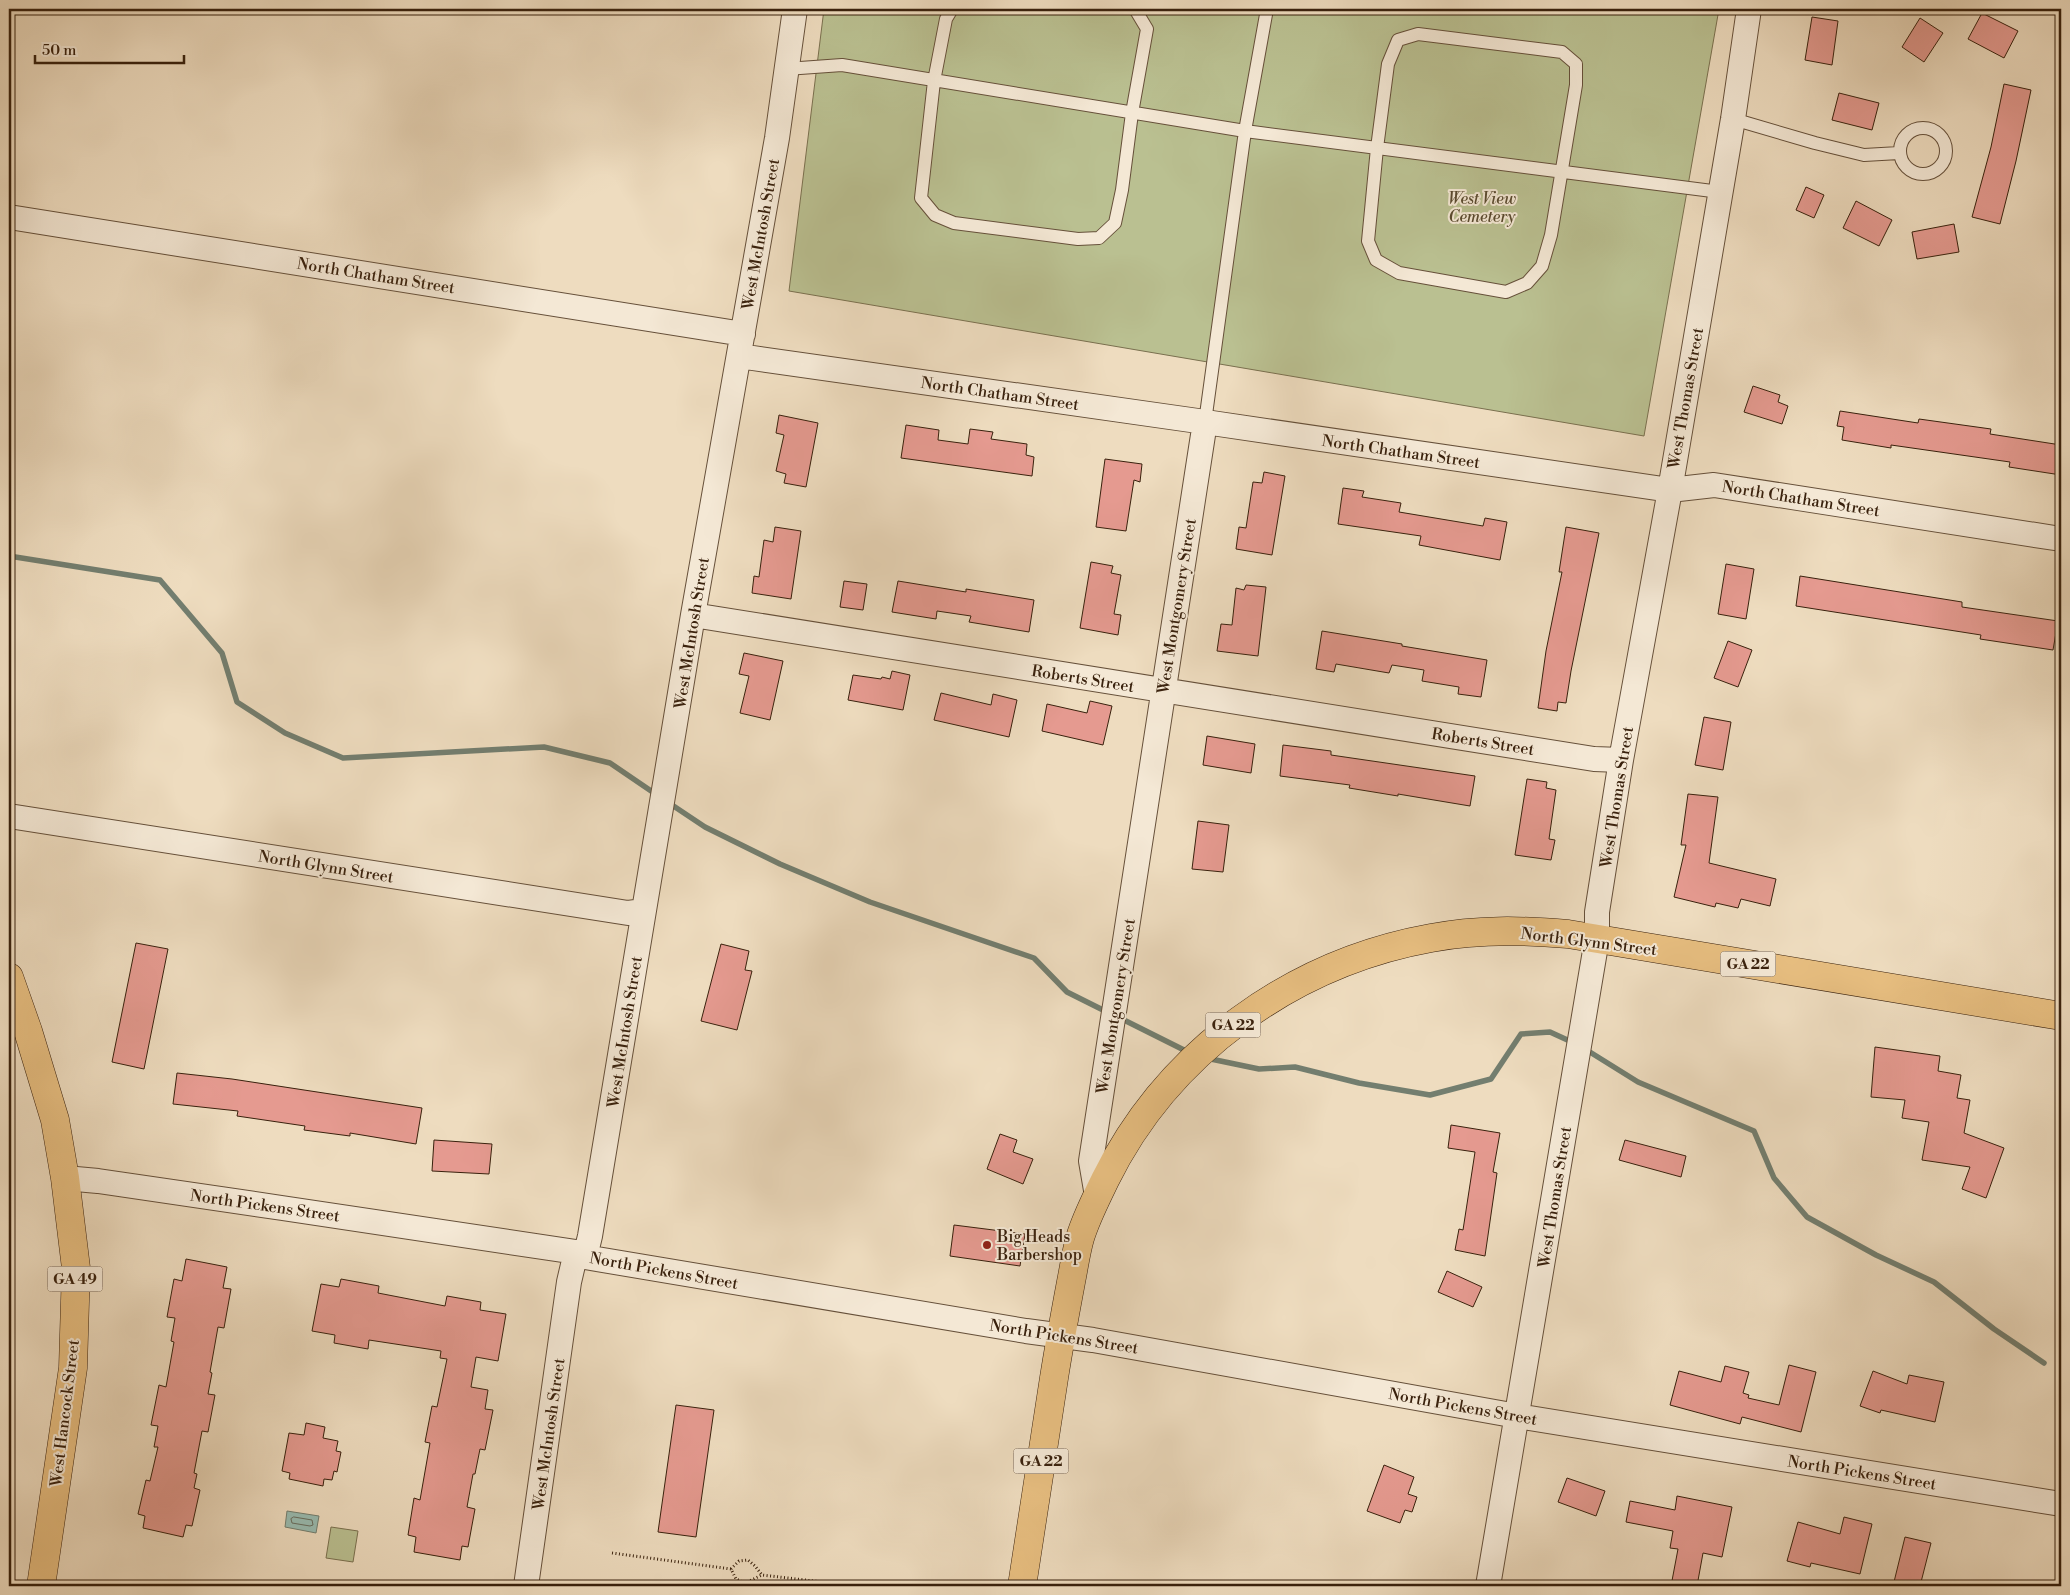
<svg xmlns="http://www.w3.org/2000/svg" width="2070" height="1595" font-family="'Libre Bodoni',serif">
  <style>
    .green { fill: #bac091; stroke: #7a704f }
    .water { fill: #99bcb1; stroke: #737e6f }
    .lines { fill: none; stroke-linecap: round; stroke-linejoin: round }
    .shore { stroke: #696e5f; stroke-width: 1 }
    .stream { stroke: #737e6f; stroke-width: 5.5 }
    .building { fill: #e59a90; stroke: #39210d }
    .lane-casing { stroke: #66503a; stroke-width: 14 }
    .street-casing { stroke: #66503a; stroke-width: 26 }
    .primary-casing { stroke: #39210d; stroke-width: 29 }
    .path { stroke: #39210d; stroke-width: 3; stroke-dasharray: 1 2.5; stroke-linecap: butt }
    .lane { stroke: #f4e8d5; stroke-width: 12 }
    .street { stroke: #f4e8d5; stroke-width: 24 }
    .primary { stroke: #e7be80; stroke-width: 28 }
    .poi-dot { fill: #8f2418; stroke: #f4e8d5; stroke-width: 2 }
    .labels { text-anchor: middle; stroke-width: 4; stroke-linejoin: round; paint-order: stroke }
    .shield { fill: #f4e8d5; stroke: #715d49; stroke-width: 1 }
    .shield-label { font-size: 15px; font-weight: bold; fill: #39210d }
    .park-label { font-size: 16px; font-style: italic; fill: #59492e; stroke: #f4e8d5 }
    .street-label { font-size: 16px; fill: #39210d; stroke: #f4e8d5 }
    .poi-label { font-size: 16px; fill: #39210d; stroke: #f4e8d5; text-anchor: start }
  </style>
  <rect width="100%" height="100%" fill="#eedcbf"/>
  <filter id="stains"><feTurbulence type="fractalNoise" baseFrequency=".004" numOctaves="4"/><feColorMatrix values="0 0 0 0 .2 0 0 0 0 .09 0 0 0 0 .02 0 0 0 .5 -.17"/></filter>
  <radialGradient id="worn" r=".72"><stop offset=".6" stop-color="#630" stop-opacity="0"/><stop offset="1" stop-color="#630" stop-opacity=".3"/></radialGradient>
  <path class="green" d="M824,9H1719L1644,436L789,291Z
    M331,1527L358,1531L353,1562L326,1558Z"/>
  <path class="water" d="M287,1511L319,1516L316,1533L285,1527Z"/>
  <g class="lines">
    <path class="shore" d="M294,1517L312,1520L313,1525L310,1526L292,1523L291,1519Z"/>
    <path class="stream" d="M9,556L160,580L222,653L237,702L285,733L343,758L544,747L610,763L657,795
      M669,803L705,827L780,864L870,902L1034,958L1067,992L1107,1012
      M1118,1017L1190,1053
      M1585,1049L1638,1082L1754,1131L1774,1178L1807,1217L1876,1255L1934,1282L1994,1329L2044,1363
      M1206,1058L1259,1069L1295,1067L1359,1083L1430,1095L1491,1079L1521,1034L1550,1032L1574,1043"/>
  </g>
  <path class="building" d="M1982,13L2018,31L2004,58L1968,39Z
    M1812,17L1838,21L1832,65L1805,60Z
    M1920,18L1943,33L1924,62L1902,47Z
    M2004,84L2031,90L2016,161L2000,224L1972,217L1991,147Z
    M1839,93L1879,103L1872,130L1832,120Z
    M1806,187L1824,195L1814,218L1796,210Z
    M1856,201L1892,220L1879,246L1843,228Z
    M1954,224L1959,252L1917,259L1912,232Z
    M1753,386L1780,395L1778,402L1788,406L1782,424L1744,412Z
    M1840,411L1918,423L1919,419L1991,429L1990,434L2061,445V475L2009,467L2010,462L1891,445V448L1842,440L1844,427L1837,426Z
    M779,415L818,423L806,487L784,483L786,474L776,471L784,435L776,433Z
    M906,425L939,430L938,440L968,444L970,429L993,432L991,439L1027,444L1026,455L1034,457L1032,476L901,458Z
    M1105,459L1142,464L1140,482L1134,480L1126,531L1096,527Z
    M1264,472L1285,476L1272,555L1236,549L1239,527L1246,528L1253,482L1262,483Z
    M1343,488L1364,491L1362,497L1401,503L1399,512L1483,526L1485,518L1507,522L1500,560L1419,545L1421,536L1338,524Z
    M775,527L801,531L791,599L752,593L754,576L759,577L764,540L773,542Z
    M1566,527L1599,533L1571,671L1566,703L1558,702L1557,711L1538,708L1546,651L1562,572H1559Z
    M1091,562L1113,566L1111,573L1121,575L1114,614L1121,615L1118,635L1080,628Z
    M1726,564L1754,569L1746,619L1718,614Z
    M1800,576L1962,602V607L2058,621L2053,650L1980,639L1981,635L1796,606Z
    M844,581L867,584L863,610L840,607Z
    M898,581L966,592V589L1034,600L1029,632L969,622L971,616L937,611L936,619L892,612Z
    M1246,585L1266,587L1258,656L1217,651L1221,624L1232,625L1236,588L1244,590Z
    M1322,631L1402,644V646L1487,660L1481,697L1458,694L1459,687L1422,681L1424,670L1392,665L1389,673L1336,664L1334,672L1316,669Z
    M1728,641L1752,650L1738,687L1714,678Z
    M744,653L783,661L770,720L740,713L749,676L739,674Z
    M892,671L910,675L903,710L848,700L853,675L881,679L882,677L890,679Z
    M941,693L991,705L993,694L1017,700L1009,737L934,720Z
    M1090,701L1112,706L1103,745L1042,731L1047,704L1087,713Z
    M1704,717L1731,722L1723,770L1695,765Z
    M1207,736L1255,744L1251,773L1203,765Z
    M1283,745L1331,751V755L1475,776L1470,806L1398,794V796L1349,788L1350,785L1280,776Z
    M1527,779L1547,782L1546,788L1556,790L1549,839L1555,840L1551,860L1515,855Z
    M1688,794L1718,797L1709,863L1776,879L1770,906L1741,899L1738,908L1716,903L1715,907L1674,897L1686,845H1681Z
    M1198,821L1229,825L1223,872L1192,869Z
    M136,943L168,949L144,1069L112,1062Z
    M721,944L749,951L745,970L752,971L737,1030L701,1021Z
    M1875,1047L1940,1056L1938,1071L1961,1075L1957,1098L1970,1100L1964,1133L2004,1148L1986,1198L1962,1189L1970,1167L1922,1160L1929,1122L1902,1118L1905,1100L1871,1097Z
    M177,1073L232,1079L422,1108L416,1144L350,1133V1136L304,1130L305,1126L237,1116L238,1111L173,1104Z
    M1451,1125L1500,1133L1493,1172L1497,1173L1485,1256L1455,1250L1459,1229L1463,1230L1475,1152L1448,1148Z
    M1000,1134L1017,1140L1013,1152L1033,1159L1023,1184L987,1169Z
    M434,1140L492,1144L489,1174L432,1171Z
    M1625,1140L1686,1156L1681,1177L1619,1160Z
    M954,1225L1025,1234L1020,1266L950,1256Z
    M186,1259L227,1267L223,1288L231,1289L224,1328L218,1327L210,1372L212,1373L208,1394L215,1395L208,1432L202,1431L194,1473L197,1474L194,1488L200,1490L192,1526L186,1525L183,1537L143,1528L145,1516L138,1514L146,1480L150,1481L158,1447H154L158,1426L151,1425L159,1385L166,1387L174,1342L171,1341L175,1318L167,1317L174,1279L182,1281Z
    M1447,1271L1482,1287L1473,1307L1438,1292Z
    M341,1279L379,1286L378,1293L445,1306L447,1296L481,1302L480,1310L506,1314L498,1361L476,1357L471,1387L488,1390L485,1409L493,1410L485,1450L480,1449L475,1474H473L467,1507L475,1509L468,1547L462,1546L460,1560L414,1552L416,1537L408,1535L414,1498L420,1500L430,1443L425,1442L432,1406L437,1407L447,1359L440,1358L441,1351L369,1340L368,1349L334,1343L335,1335L312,1331L321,1284L339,1287Z
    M1789,1365L1816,1372L1801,1432L1742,1417L1740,1424L1670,1405L1679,1371L1721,1382L1725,1366L1749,1372L1743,1393L1749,1395L1748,1398L1779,1405Z
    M1873,1371L1907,1384L1909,1375L1944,1382L1935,1422L1881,1410L1880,1413L1860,1406Z
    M676,1405L714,1410L696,1537L658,1532Z
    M306,1423L325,1427L323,1438L338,1441L336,1451L341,1452L337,1472L334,1471L332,1480L324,1479L323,1486L289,1479L290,1473L282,1471L289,1433L304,1435Z
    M1384,1465L1414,1477L1408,1494L1417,1497L1412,1512L1405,1510L1400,1523L1367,1511Z
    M1567,1478L1605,1491L1596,1516L1558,1502Z
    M1677,1496L1732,1507L1722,1557L1703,1553L1697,1586H1671L1678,1549L1670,1548L1673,1531L1626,1522L1630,1501L1675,1510Z
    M1844,1517L1872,1524L1860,1574L1811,1563L1810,1567L1787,1561L1798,1522L1840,1534Z
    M1905,1537L1931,1543L1920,1586H1893Z"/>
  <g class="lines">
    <defs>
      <path id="lane" d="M952,9L946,19L934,81L921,198L935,215L954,223L1078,239L1099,238L1115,223L1122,190L1132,113L1147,29L1135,9
        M1418,34L1562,52L1576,64V85L1551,235L1542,266L1527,283L1506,292L1399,273L1376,260L1368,241L1377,148L1388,64L1398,40Z
        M786,69L842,65L1245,131L1267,9
        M1733,119L1815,143L1864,155L1899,153
        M1900 151a23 23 0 1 1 46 0a23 23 0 1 1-46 0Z
        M1205,422L1245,131L1720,192"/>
      <path id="street" d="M9,217L743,334
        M739,356L1205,422L1670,490L1714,485L2061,539
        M693,615L1594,759L1621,760
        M9,816L628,913L644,911
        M65,1178L98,1181L282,1208L576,1252L585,1257L1026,1331L1093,1340L1517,1416L2061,1504
        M1097,1196L1091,1161L1205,422
        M585,1257L590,1236L693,615L777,138L795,9
        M526,1586L569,1282L576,1252
        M1488,1586L1597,939V912L1621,760L1670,490L1733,119L1749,9"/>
      <path id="primary" d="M9,977L28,1031L55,1120L65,1178L76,1268L73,1368L41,1586
        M1022,1586C1033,1517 1043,1447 1054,1378C1059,1346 1065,1314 1071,1282C1074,1267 1076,1252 1080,1238C1086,1218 1096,1199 1105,1180C1168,1052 1292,963 1431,938C1477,929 1522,930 1568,934L2061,1016"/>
    </defs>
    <use href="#lane" class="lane-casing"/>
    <use href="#street" class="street-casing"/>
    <use href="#primary" class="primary-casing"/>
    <path class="path" d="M612,1553L731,1569L736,1579L745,1583L762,1575L848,1585
      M731,1569L739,1561L748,1560L755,1566L762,1575"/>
    <use href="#lane" class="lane"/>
    <use href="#street" class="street"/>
    <use href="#primary" class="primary"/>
  </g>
  <circle class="poi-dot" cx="987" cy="1245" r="5"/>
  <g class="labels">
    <g class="shield">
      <rect x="1720.5" y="951.5" width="55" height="25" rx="4"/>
      <rect x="1205.5" y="1012.5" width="55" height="25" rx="4"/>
      <rect x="47.5" y="1266.5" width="55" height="25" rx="4"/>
      <rect x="1013.5" y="1448.5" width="55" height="25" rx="4"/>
    </g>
    <g class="shield-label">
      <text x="1748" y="969">GA 22</text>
      <text x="1233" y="1030">GA 22</text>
      <text x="75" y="1284">GA 49</text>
      <text x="1041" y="1466">GA 22</text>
    </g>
    <g class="park-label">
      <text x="1482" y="204">West View<tspan x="1482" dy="18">Cemetery</tspan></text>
    </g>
    <g class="street-label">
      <text transform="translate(760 234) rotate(-80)" y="6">West McIntosh Street</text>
      <text transform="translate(376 275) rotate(9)" y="6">North Chatham Street</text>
      <text transform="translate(1000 393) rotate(8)" y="6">North Chatham Street</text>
      <text transform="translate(1685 398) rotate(-80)" y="6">West Thomas Street</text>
      <text transform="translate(1401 451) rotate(8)" y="6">North Chatham Street</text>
      <text transform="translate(1801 498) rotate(9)" y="6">North Chatham Street</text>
      <text transform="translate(1176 606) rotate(-81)" y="6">West Montgomery Street</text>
      <text transform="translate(691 633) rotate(-81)" y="6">West McIntosh Street</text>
      <text transform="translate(1083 678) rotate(9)" y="6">Roberts Street</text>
      <text transform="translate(1483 741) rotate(9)" y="6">Roberts Street</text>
      <text transform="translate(1616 797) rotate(-81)" y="6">West Thomas Street</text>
      <text transform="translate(326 866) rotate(9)" y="6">North Glynn Street</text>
      <text transform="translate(1589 941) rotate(7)" y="6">North Glynn Street</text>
      <text transform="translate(1115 1006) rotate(-81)" y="6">West Montgomery Street</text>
      <text transform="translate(624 1032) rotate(-81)" y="6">West McIntosh Street</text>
      <text transform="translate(1554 1197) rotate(-81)" y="6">West Thomas Street</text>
      <text transform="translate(265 1205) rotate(8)" y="6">North Pickens Street</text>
      <text transform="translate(664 1270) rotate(10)" y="6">North Pickens Street</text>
      <text transform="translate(1064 1336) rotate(9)" y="6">North Pickens Street</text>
      <text transform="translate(1463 1406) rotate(10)" y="6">North Pickens Street</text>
      <text transform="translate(64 1413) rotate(-83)" y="6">West Hancock Street</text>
      <text transform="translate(548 1434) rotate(-82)" y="6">West McIntosh Street</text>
      <text transform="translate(1862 1472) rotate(9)" y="6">North Pickens Street</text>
    </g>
    <g class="poi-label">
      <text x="997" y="1242">Big Heads<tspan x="997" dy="18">Barbershop</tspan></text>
    </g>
  </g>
  <rect width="2070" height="1595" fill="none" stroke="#eedcbf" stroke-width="30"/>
  <rect x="10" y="10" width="2050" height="1575" fill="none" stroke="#39210d" stroke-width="2.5"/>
  <rect x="15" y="15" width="2040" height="1565" fill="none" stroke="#39210d"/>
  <path d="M35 55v8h149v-8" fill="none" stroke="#39210d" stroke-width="2.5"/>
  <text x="42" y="55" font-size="15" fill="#39210d" stroke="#f4e8d5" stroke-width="4" paint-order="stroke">50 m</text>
  <rect width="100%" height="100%" filter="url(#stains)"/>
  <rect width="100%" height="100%" fill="url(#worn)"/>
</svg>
